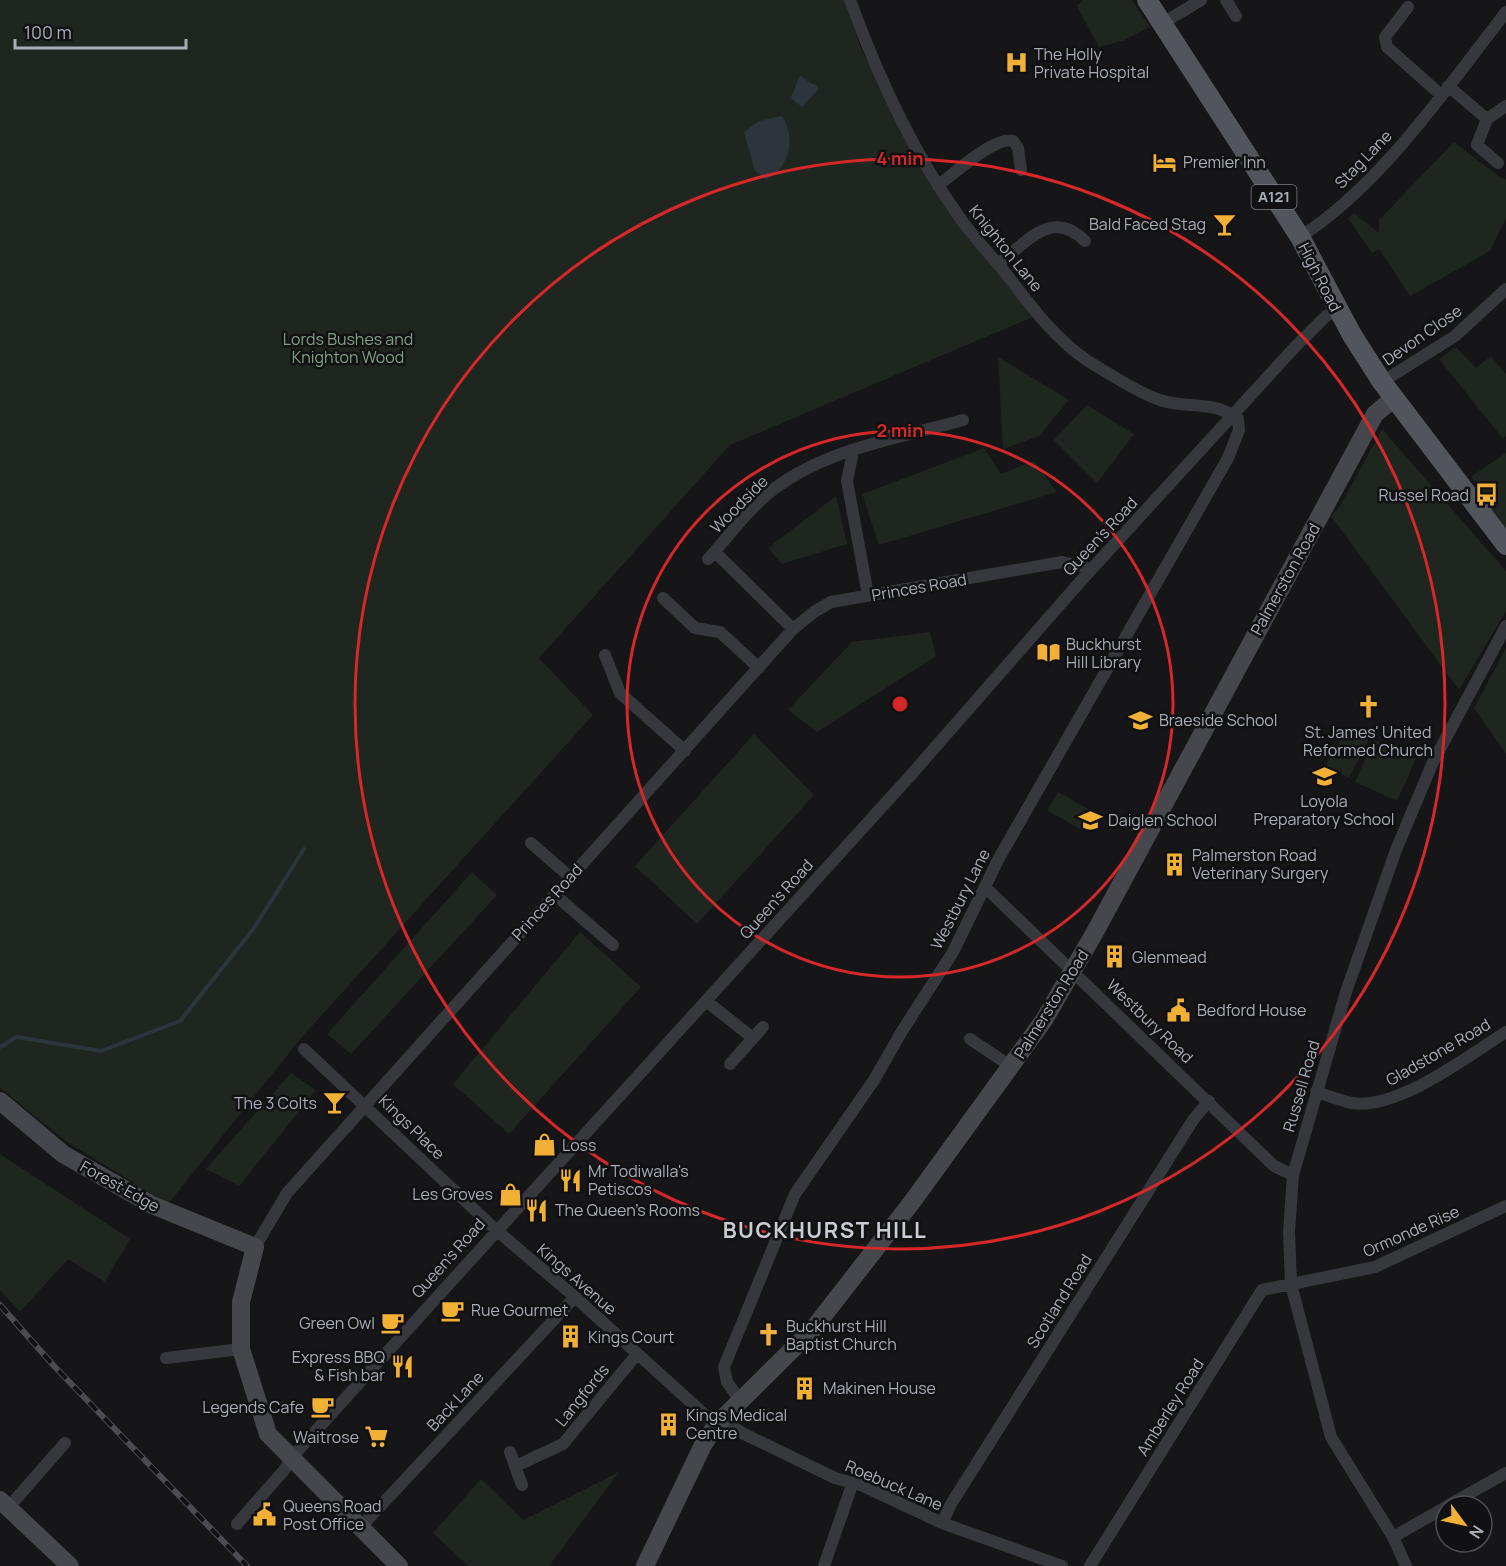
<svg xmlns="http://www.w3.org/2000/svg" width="1506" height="1566" font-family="Manrope,sans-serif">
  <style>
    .green { fill: #1e261f }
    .water { fill: #2c353c }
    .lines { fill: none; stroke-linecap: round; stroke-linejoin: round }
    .stream { stroke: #2c353c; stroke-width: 4 }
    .street { stroke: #37383d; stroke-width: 12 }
    .secondary { stroke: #45474d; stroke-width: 18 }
    .primary { stroke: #53555c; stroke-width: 20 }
    .rail-casing { stroke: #4a4c52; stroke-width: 6 }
    .rail { stroke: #111113; stroke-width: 4; stroke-dasharray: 11; stroke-linecap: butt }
    .ring { fill: none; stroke: #d62828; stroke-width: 3 }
    .labels { text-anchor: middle; stroke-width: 5; stroke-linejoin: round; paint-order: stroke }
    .shield { fill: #111113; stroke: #7b7e86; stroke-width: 1.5 }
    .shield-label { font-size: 15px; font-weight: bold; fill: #a8adb8 }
    .poi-label { font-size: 16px; fill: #a8adb8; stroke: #111113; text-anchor: start }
    .street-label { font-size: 16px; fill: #a8adb8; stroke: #111113 }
    .park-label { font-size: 16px; fill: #7fa381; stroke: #111113 }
    .district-label { font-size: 22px; font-weight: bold; letter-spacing: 1.5px; fill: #c9ccd4; stroke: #111113 }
    .centre { fill: #d62828; stroke: #111113; stroke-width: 3 }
    .ring-label { font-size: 18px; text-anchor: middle; font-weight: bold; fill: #d62828; stroke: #111113; stroke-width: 5; stroke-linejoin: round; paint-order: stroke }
  </style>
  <rect width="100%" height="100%" fill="#161618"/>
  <path class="green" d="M0,0H844L862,51L925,174L1033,317L730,445L539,658L593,715L302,1037L168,1204L67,1142L0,1088Z
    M1083,0H1132L1150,27L1125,40L1099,47L1077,6Z
    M1454,142L1501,178L1506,179V218L1490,251L1410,296L1379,249L1372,253L1348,218L1354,213L1379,233V220Z
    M1456,347L1476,368L1491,356L1506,374V436L1503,439L1439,359Z
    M998,357L1069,400L1039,436L1003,449Z
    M1087,405L1134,434L1097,483L1054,440Z
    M1382,429L1506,571V611L1459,690L1331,516L1340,506Z
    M984,448L1001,474L1034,461L1057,492L879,545L862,494Z
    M1506,453V528L1482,498L1472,476Z
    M836,496L847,544L782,564L768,548Z
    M930,632L936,656L817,732L788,710L852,642Z
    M1506,648V754L1474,708Z
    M1348,726L1370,737L1349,778L1325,767Z
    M754,734L814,795L697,924L635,866Z
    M1374,740L1416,759L1397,801L1355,782Z
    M1058,792L1090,810L1080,829L1047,810Z
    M472,872L497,895L351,1054L327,1034Z
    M580,932L641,987L509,1134L453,1084Z
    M291,1073L316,1090L239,1186L206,1169Z
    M0,1154L130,1239L105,1282L68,1259L20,1312L0,1290Z
    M619,1472L549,1566H468L433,1533L481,1479L523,1520Z"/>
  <path class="water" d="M800,75L810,83L818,86V90L802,107L791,98Z
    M782,116C796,136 790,169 766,179L755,171L744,132L759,121Z"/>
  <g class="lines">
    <path class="stream" d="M0,1047L17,1037L101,1051L180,1021L254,928L304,849"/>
    <path class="street" d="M1226,0L1236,16
      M1408,7L1385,37L1387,47L1441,95
      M1163,23L1201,0
      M1448,86L1487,119L1506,106
      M1487,119L1477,145L1498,163
      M938,186C953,174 995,136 1013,141L1018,148L1021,170
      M1300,237C1382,184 1446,89 1506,12
      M998,264C1027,242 1052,208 1085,241
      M1382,382L1455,336L1506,289
      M853,451L847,481L868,595
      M715,552L793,629
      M708,559C729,536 749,508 774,489C828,448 900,438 963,420
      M663,598L695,628L720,632L759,668
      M605,655L620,693L685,751
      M531,843L570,877
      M985,887L1274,1166L1293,1175
      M554,894L613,945
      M706,1001L753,1038
      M970,1039L1012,1067
      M304,1049L496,1230L575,1297L716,1425
      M730,1064L763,1027
      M1316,1092C1328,1095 1340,1101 1352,1103C1398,1110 1468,1056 1506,1032
      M255,1247L287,1193L793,629L814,612L831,602L1062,562L1091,569
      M166,1358L241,1349
      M739,1399L727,1382L724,1367L795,1194L874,1080L902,1031L953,952L999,858L1228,458L1239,430L1238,419C1215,400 1187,409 1160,400C1143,395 1104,371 1088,361C1055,339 1031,306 1007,275C991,255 972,236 958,215C912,151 877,74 850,0
      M721,1418L742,1433L835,1478L861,1485L942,1523L1062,1566
      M510,1452L522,1485
      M516,1466L563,1444L637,1354
      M1447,1506L1506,1473
      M8,1508L65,1443
      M942,1523L951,1504L1193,1120L1209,1101
      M237,1524L285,1469L292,1457L910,776L1079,583L1294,348L1326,316L1337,310
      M360,1528L575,1297
      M1393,1537L1446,1507
      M824,1566L852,1485
      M1090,1566L1262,1290L1375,1267L1506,1206
      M1406,1566L1393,1537L1331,1437L1291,1284L1289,1232L1293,1175L1346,992L1396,850L1433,762L1506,626"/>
    <path class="secondary" d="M0,1101L63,1154L152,1205L255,1247L241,1302V1349L268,1434L399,1566
      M0,1500L70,1566
      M645,1566L703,1445L716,1425L813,1329L912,1202L1044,1020L1095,932L1375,414L1394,398"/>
    <path class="primary" d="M1147,0L1300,237L1352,335L1382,382L1506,545"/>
    <defs>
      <path id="rail" d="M0,1305L54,1366L247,1566"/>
    </defs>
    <use href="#rail" class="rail-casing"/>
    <use href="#rail" class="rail"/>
  </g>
  <g class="ring">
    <circle cx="900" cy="704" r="273"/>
    <circle cx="900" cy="704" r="545"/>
  </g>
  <defs>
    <symbol id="hospital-bare" viewBox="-9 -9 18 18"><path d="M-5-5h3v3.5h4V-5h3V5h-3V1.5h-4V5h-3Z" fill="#f2b134" stroke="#111113" stroke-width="2.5" paint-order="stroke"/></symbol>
    <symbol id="hotel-bare" viewBox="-9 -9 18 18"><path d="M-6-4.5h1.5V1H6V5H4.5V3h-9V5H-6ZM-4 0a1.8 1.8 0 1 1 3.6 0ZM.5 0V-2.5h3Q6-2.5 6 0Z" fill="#f2b134" stroke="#111113" stroke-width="2.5" paint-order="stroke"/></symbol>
    <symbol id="bar-bare" viewBox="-9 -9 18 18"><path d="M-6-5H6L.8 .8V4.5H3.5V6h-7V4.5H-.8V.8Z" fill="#f2b134" stroke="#111113" stroke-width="2.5" paint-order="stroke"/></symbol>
    <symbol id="bus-bare" viewBox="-9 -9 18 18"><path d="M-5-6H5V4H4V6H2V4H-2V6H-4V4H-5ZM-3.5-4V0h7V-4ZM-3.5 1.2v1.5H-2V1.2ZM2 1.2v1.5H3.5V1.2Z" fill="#f2b134" stroke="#111113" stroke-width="2.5" paint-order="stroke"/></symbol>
    <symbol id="library-bare" viewBox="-9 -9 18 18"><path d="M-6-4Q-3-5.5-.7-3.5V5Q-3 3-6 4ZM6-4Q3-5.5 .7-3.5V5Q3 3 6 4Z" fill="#f2b134" stroke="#111113" stroke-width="2.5" paint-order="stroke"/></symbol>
    <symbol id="church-bare" viewBox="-9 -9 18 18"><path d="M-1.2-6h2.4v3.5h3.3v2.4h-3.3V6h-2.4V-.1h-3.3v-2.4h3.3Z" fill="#f2b134" stroke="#111113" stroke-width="2.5" paint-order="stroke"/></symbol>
    <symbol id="school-bare" viewBox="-9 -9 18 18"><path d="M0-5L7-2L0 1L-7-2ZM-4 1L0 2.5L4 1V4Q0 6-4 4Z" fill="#f2b134" stroke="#111113" stroke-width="2.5" paint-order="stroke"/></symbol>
    <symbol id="building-bare" viewBox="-9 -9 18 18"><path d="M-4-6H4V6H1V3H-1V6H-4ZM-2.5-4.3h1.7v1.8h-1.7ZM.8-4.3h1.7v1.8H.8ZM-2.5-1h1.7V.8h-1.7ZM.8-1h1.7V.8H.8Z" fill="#f2b134" stroke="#111113" stroke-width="2.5" paint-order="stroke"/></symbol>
    <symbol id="civic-bare" viewBox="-9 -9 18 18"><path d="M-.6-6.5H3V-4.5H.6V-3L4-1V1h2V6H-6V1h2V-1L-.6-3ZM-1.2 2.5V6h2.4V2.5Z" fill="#f2b134" stroke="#111113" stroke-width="2.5" paint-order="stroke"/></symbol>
    <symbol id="shop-bare" viewBox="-9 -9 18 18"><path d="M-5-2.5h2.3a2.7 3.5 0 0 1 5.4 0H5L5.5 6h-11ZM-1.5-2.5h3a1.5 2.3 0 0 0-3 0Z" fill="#f2b134" stroke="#111113" stroke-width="2.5" paint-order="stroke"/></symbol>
    <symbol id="restaurant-bare" viewBox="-9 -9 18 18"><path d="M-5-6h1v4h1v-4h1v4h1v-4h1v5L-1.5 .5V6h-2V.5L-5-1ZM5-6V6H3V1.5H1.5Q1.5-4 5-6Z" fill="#f2b134" stroke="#111113" stroke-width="2.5" paint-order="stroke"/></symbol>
    <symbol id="cafe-bare" viewBox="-9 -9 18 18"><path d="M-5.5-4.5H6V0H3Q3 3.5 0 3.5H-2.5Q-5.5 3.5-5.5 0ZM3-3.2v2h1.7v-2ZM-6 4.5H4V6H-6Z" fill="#f2b134" stroke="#111113" stroke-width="2.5" paint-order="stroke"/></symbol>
    <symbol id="supermarket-bare" viewBox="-9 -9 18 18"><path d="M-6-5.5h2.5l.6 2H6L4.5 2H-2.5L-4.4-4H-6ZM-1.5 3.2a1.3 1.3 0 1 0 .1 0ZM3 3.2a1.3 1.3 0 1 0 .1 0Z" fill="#f2b134" stroke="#111113" stroke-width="2.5" paint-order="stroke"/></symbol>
  </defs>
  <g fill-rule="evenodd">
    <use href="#hospital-bare" x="1000" y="46" width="33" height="33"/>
    <use href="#hotel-bare" x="1148" y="146" width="33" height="33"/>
    <use href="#bar-bare" x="1208" y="208" width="33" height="33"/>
    <use href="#bus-bare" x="1470" y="478" width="33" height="33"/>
    <use href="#library-bare" x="1032" y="636" width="33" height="33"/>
    <use href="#church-bare" x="1352" y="690" width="33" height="33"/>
    <use href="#school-bare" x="1124" y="704" width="33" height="33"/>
    <use href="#school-bare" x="1308" y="760" width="33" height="33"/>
    <use href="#school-bare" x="1074" y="804" width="33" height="33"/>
    <use href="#building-bare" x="1158" y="848" width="33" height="33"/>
    <use href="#building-bare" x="1098" y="940" width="33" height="33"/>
    <use href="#civic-bare" x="1162" y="994" width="33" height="33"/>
    <use href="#bar-bare" x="318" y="1086" width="33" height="33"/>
    <use href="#shop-bare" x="528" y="1128" width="33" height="33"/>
    <use href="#restaurant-bare" x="554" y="1164" width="33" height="33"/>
    <use href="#shop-bare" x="494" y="1178" width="33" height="33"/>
    <use href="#restaurant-bare" x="520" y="1194" width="33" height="33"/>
    <use href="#cafe-bare" x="436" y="1294" width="33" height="33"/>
    <use href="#cafe-bare" x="376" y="1306" width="33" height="33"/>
    <use href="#church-bare" x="752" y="1318" width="33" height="33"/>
    <use href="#building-bare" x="554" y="1320" width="33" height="33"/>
    <use href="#restaurant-bare" x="386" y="1350" width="33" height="33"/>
    <use href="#building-bare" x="788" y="1372" width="33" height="33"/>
    <use href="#cafe-bare" x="306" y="1390" width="33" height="33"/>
    <use href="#building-bare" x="652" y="1408" width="33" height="33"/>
    <use href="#supermarket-bare" x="360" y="1420" width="33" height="33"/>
    <use href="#civic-bare" x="248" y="1498" width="33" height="33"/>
  </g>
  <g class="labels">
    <rect class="shield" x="1251.5" y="185" width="45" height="24" rx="4.5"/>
    <g class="shield-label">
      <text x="1274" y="202">A121</text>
    </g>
    <g class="poi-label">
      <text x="1034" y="60">The Holly<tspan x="1034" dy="18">Private Hospital</tspan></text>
      <text x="1183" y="168">Premier Inn</text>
      <text x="1206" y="230" text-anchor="end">Bald Faced Stag</text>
      <text x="1469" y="501" text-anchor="end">Russel Road</text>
      <text x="1066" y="650">Buckhurst<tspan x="1066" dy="18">Hill Library</tspan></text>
      <text x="1159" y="726">Braeside School</text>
      <text x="1368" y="738" text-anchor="middle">St. James' United<tspan x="1368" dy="18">Reformed Church</tspan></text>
      <text x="1324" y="807" text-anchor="middle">Loyola<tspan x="1324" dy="18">Preparatory School</tspan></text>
      <text x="1108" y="826">Daiglen School</text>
      <text x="1192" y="861">Palmerston Road<tspan x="1192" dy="18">Veterinary Surgery</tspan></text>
      <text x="1132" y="963">Glenmead</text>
      <text x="1197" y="1016">Bedford House</text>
      <text x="317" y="1109" text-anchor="end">The 3 Colts</text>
      <text x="562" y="1151">Loss</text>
      <text x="588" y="1177">Mr Todiwalla's<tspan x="588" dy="18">Petiscos</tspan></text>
      <text x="493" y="1200" text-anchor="end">Les Groves</text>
      <text x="555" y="1216">The Queen's Rooms</text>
      <text x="471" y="1316">Rue Gourmet</text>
      <text x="375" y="1329" text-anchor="end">Green Owl</text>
      <text x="786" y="1332">Buckhurst Hill<tspan x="786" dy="18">Baptist Church</tspan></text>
      <text x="588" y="1343">Kings Court</text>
      <text x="385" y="1363" text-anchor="end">Express BBQ<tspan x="385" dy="18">&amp; Fish bar</tspan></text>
      <text x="823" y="1394">Makinen House</text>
      <text x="304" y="1413" text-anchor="end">Legends Cafe</text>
      <text x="686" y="1421">Kings Medical<tspan x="686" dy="18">Centre</tspan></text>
      <text x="359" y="1443" text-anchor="end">Waitrose</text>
      <text x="283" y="1512">Queens Road<tspan x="283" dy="18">Post Office</tspan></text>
    </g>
    <g class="street-label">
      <text transform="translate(1363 159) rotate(-46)" y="6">Stag Lane</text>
      <text transform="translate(1006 248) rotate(51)" y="6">Knighton Lane</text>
      <text transform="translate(1320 277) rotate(63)" y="6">High Road</text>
      <text transform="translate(1422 335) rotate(-35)" y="6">Devon Close</text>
      <text transform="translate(739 504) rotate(-45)" y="6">Woodside</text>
      <text transform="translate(1100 536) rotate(-47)" y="6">Queen's Road</text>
      <text transform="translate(1285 579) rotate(-61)" y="6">Palmerston Road</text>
      <text transform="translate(919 587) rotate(-10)" y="6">Princes Road</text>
      <text transform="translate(776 899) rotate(-48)" y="6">Queen's Road</text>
      <text transform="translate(960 899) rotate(-63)" y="6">Westbury Lane</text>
      <text transform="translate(547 902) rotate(-48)" y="6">Princes Road</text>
      <text transform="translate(1051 1004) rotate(-58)" y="6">Palmerston Road</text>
      <text transform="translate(1150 1021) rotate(44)" y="6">Westbury Road</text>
      <text transform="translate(1438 1052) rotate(-30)" y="6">Gladstone Road</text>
      <text transform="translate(1301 1086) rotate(-74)" y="6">Russell Road</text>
      <text transform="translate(412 1127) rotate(44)" y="6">Kings Place</text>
      <text transform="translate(120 1186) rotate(29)" y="6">Forest Edge</text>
      <text transform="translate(1411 1231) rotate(-24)" y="6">Ormonde Rise</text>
      <text transform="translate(448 1258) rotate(-48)" y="6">Queen's Road</text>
      <text transform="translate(577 1279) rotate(41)" y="6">Kings Avenue</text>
      <text transform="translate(1059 1301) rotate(-58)" y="6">Scotland Road</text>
      <text transform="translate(582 1395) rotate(-51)" y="6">Langfords</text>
      <text transform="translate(455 1401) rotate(-47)" y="6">Back Lane</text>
      <text transform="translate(1170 1407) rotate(-58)" y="6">Amberley Road</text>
      <text transform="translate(894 1485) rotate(23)" y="6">Roebuck Lane</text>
    </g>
    <g class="park-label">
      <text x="348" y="345">Lords Bushes and<tspan x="348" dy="18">Knighton Wood</tspan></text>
    </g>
    <g class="district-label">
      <text x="825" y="1238">BUCKHURST HILL</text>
    </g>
  </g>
  <circle cx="900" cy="704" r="9" class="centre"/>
  <g class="ring-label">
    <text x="900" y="165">4 min</text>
    <text x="900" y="437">2 min</text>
  </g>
  <g transform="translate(1464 1524) rotate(123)"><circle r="28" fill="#111113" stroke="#4d4f55" stroke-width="1.5"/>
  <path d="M0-4.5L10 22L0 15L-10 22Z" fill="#f2b134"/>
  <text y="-9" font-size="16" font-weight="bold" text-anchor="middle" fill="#a8adb8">N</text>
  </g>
  <path d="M15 39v9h171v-9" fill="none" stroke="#a8adb8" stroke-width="3"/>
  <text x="24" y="39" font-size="18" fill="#a8adb8" stroke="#111113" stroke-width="4.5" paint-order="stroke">100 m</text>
</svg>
